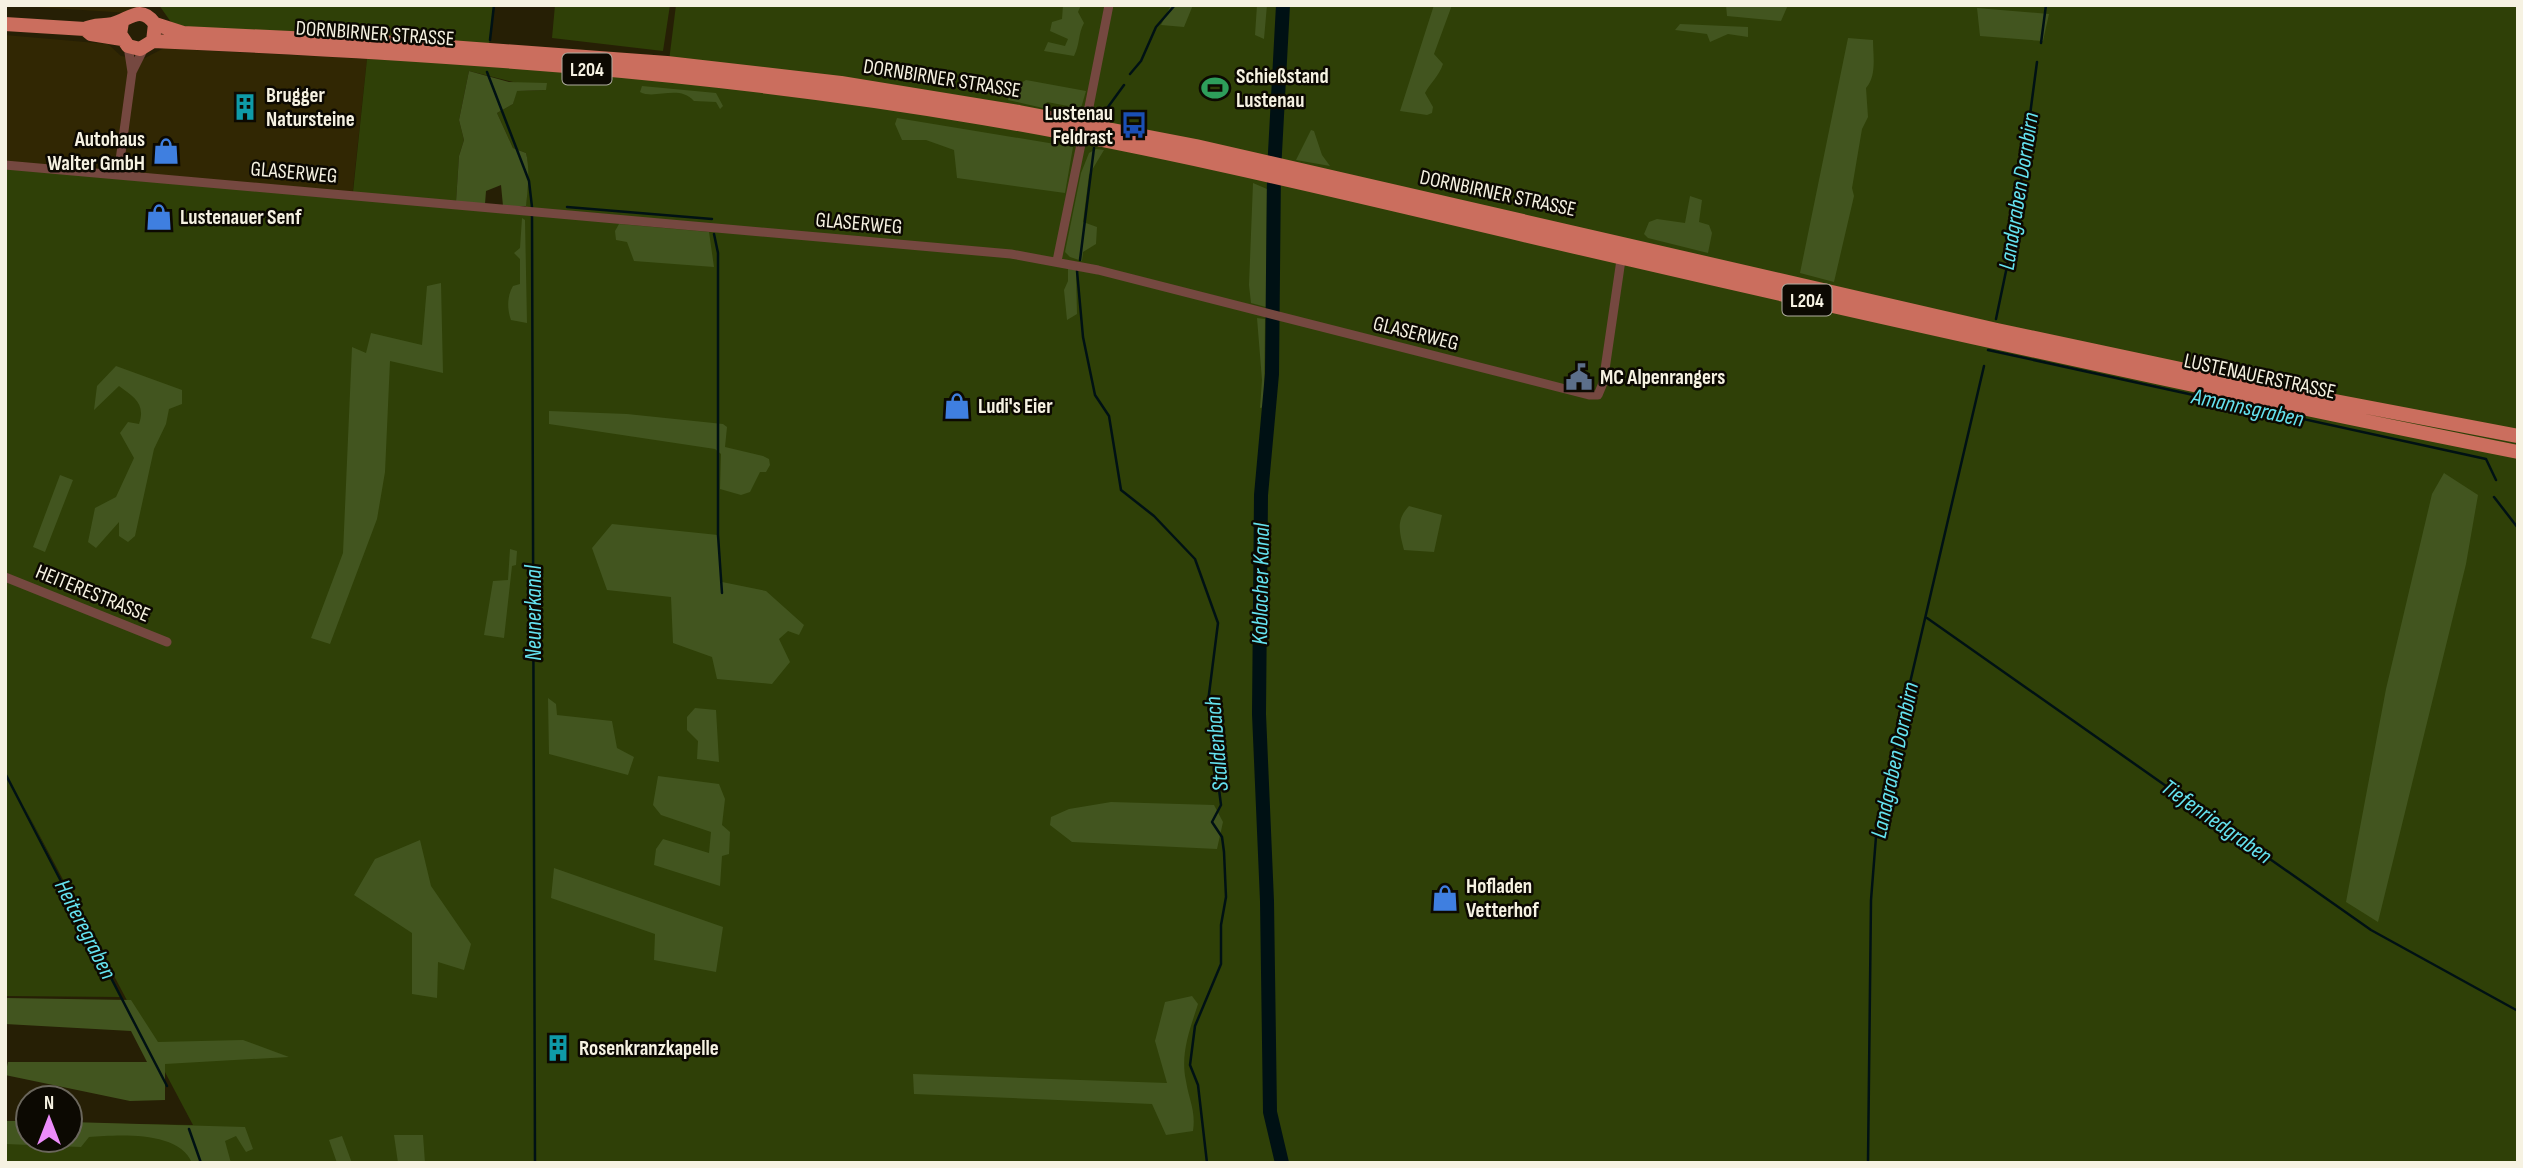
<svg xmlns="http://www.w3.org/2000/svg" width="2523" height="1168" font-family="'Sofia Sans Condensed',sans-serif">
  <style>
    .built { fill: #312703 }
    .green { fill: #2f4007 }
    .forest { fill: #42551f }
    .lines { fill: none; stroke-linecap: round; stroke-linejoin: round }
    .stream { stroke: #001114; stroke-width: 2.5 }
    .river { stroke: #001114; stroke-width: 14 }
    .street { stroke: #754840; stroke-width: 9 }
    .primary { stroke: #cb6e5e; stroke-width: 14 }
    .labels { text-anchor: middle; stroke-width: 5; stroke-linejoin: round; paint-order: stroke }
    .shield { fill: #0c0902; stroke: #b0ac9f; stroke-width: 2 }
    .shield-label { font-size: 19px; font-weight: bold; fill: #f6f2e2 }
    .street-label { font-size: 21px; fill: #f6f2e2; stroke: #0c0902 }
    .poi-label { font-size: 21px; font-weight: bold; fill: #f6f2e2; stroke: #0c0902; text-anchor: start }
    .water-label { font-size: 23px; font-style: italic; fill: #65e3f0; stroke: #0c0902 }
  </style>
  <rect width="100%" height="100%" fill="#261f05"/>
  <path class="built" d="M5,5H145L144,14Z
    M5,35L108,44L121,56L143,59L168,46L194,50L367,59L352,198L5,557Z"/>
  <path class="green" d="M159,5H494L489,45L180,30L173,25Z
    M555,5H670L663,51L552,38Z
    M676,5H1279L1269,182L1277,183L1289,5H2518V1163H5V1121L28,1140H70V1123L193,1125L24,806L121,997L5,996V168L525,213C527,196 530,168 526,153L513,148L497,113L513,104L516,91L545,90L469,71L459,120L464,140L459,156L456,202L353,192L367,59L668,69Z"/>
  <path class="forest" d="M1063,5H1081L1078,12L1084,23C1078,34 1080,44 1074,56L1044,51L1048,42L1065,46L1068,39L1050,31L1052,22L1062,19Z
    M1171,5H1193L1184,27L1161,25Z
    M1257,5H1267L1264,39L1255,35Z
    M1434,5H1452L1434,54L1443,64C1439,76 1431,82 1425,93L1433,107L1432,113L1427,115L1400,111Z
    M1726,5H1788L1781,21L1727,16Z
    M1977,8L2049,14L2043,41L1980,36Z
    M1680,24L1748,27V37L1728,34L1710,42L1707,34L1675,30Z
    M1848,38L1873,40C1873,55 1877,76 1866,88L1868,117L1862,129L1852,188L1854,196L1834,282L1800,273Z
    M469,71L509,82L547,83L546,90L517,91L513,104L497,113L513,148L526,153C530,167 528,190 526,206H503L501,185L486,191L485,204L456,202L459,156L464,140L459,120Z
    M1026,80L1086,91L1079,115L1063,112L1068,106L1047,102L1043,108L1008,100L1011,89Z
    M642,86L716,93L723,106L720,109L716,102L694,101C679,84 655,100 640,92Z
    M897,118L1073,147L1065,193L957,178L954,150L926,140H902L895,124Z
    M1311,130L1314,131L1322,155L1330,166L1296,160Z
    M1096,149L1104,150L1089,175L1083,222L1097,227L1096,244L1083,252L1082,261L1070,257L1065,252L1081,173L1089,153Z
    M1253,183L1267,189L1266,307L1251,303L1249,285Z
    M1690,196L1702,200L1699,222L1709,225L1712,233L1708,253L1648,238L1644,234L1649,222L1657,219L1685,223Z
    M522,218L525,220L527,323L511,320C507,309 507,296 513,286L520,284V259L514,253L520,248Z
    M619,224L709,232L714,267L634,261L627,242L616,240L615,231Z
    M1068,268L1076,270L1077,314L1067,320L1064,290L1068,281Z
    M441,283L443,373L390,361L385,472L377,519L330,644L311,638L343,553L352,347L366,353L371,333L422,345L427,286Z
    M1257,318L1265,319L1264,407L1260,408L1262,380Z
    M116,366L182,390V404L169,409L166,424L154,449L135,536L128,542L119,536V522L96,548L88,542L95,508L116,497L134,458L120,433L128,422L139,424C146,404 134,397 119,386L94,410L97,386Z
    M549,411L627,414L723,424L727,427L725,447L763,456L769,459L770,465L766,472H760L750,492L741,495L720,489L721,454L715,449L549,424Z
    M2444,473L2478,495L2466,564L2378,922L2346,902L2386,689L2432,494Z
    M60,475L73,480L45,552L33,547Z
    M1409,506L1442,515L1434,552L1404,550C1399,531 1396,520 1409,506Z
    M612,524L718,535L722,582L766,591L804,625L799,635L788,631L779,639L790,662L772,684L717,679L712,657L673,643L671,597L607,590L592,548Z
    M510,549L517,551L516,565L512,566L504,638L484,635L493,581L508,580Z
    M548,698L556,704L557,715L612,721L617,748L634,757L628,775L549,754Z
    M695,708L716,710L719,762L697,759L698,741L687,730V717Z
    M658,776L719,784L725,799L722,825L730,832L729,854L722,856L720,886L654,865L656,849L663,839L709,853L711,832L661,815L653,805Z
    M1111,802L1214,805L1223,822L1217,849L1072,842L1050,825L1051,817L1069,809Z
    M420,840L431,886L471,944L464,970L438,962L437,998L412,994V933L354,895L375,859Z
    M554,868L723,927L716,972L654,960L655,934L551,898Z
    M1192,996L1198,1004C1190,1029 1180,1054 1186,1081C1189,1100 1196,1111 1193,1131L1166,1135L1152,1104L914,1094L913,1074L1167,1083L1155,1041L1165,1002Z
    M5,998L131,1000L158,1042L243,1040L289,1057L165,1064V1100L130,1101L5,1075L8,1062H147L131,1031L5,1024Z
    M5,1121H28V1140H70V1122L245,1127L253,1149L246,1152L236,1136L225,1141L231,1163H192C179,1130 117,1135 89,1137L81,1147L5,1144Z
    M394,1135H423L425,1163H398Z
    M342,1136L352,1163H337L329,1140Z"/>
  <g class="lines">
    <path class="stream" d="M490,40L494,5
      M2041,43L2046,5
      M487,72L529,181L532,207
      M1130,74L1141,61L1156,27L1175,5
      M1100,118L1124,85
      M567,207L712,219
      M532,214L535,1163
      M714,234L718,253V535L722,593
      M1080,260L1094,148
      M1077,271L1083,337L1095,395L1109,416L1121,490L1154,516L1195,559L1218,623L1208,702L1221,805L1212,822L1222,837L1224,852L1226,897L1221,925V964L1195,1026L1190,1065L1198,1085L1207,1163
      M1996,319L2015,228L2037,62
      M1988,350L2486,459L2496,480
      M2494,497L2518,528
      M1927,618L2371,930L2518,1011
      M5,773L167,1086
      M189,1129L201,1163
      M1868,1163L1871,900L1877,824L1984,366"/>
    <path class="river" d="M1282,1163L1270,1112L1267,901L1259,714L1261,495L1272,374L1274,171L1283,5"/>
    <path class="street" d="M128,46L132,72
      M1087,117L1109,5
      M5,165L1011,254L1098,270L1589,395H1598L1603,383L1622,253
      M118,175L132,72L144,48
      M1057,261L1081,144
      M5,577L167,642"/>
    <path class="primary" d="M5,24L85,29L91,34L122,39
      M155,24L183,33L396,43L667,63L841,83L1019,112L1196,146L1997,330L2293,393L2518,436
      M85,29C93,24 102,26 112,24C128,21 140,3 155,24L153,41L140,49L128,46L120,34L122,22
      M153,41C430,53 709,71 983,118C1201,155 1416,211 1632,260C1926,328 2221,393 2518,452"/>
  </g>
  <defs>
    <symbol id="stadium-bare" viewBox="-9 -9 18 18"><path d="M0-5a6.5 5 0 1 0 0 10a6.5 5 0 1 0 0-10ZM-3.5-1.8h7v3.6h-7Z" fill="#2e9e5b" stroke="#0c0902" stroke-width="2.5" paint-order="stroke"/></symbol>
    <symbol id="building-bare" viewBox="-9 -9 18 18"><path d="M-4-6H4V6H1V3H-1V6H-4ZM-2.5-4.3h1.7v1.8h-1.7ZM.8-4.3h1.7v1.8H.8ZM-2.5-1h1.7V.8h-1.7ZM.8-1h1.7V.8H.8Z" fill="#0f9aa8" stroke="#0c0902" stroke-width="2.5" paint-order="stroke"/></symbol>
    <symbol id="bus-bare" viewBox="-9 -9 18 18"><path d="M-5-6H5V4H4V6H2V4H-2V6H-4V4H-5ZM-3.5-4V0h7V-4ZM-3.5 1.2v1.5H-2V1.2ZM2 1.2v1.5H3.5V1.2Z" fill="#1a4fb4" stroke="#0c0902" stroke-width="2.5" paint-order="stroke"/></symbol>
    <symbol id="shop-bare" viewBox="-9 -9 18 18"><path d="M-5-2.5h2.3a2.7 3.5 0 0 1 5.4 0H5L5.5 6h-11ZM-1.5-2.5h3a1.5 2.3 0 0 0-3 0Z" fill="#3f7fe0" stroke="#0c0902" stroke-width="2.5" paint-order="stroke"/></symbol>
    <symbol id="civic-bare" viewBox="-9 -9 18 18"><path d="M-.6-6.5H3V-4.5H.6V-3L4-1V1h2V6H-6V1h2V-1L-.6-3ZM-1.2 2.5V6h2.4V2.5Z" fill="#5c6f8a" stroke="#0c0902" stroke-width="2.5" paint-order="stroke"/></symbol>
  </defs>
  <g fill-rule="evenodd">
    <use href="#stadium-bare" x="1196" y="69" width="38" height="38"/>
    <use href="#building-bare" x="226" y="88" width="38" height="38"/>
    <use href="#bus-bare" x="1115" y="106" width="38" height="38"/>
    <use href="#shop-bare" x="147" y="132" width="38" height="38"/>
    <use href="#shop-bare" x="140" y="198" width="38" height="38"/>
    <use href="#civic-bare" x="1560" y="358" width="38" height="38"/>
    <use href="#shop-bare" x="938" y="387" width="38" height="38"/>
    <use href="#shop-bare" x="1426" y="879" width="38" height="38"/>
    <use href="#building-bare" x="539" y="1029" width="38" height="38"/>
  </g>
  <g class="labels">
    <g class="shield">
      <rect x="562.5" y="53.5" width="49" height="31" rx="5"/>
      <rect x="1782.5" y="284.5" width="49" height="31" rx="5"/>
    </g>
    <g class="shield-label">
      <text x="587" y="76">L204</text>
      <text x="1807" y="307">L204</text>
    </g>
    <g class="street-label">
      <text transform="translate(375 33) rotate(4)" y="7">DORNBIRNER STRASSE</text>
      <text transform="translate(942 78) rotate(9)" y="7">DORNBIRNER STRASSE</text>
      <text transform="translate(294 172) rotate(5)" y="7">GLASERWEG</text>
      <text transform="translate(1498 193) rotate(12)" y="7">DORNBIRNER STRASSE</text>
      <text transform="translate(859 223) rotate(5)" y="7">GLASERWEG</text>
      <text transform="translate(1416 333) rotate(14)" y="7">GLASERWEG</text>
      <text transform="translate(2260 376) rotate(12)" y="7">LUSTENAUERSTRASSE</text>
      <text transform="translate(93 593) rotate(22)" y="7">HEITERESTRASSE</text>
    </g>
    <g class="poi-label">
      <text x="1236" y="83">Schießstand<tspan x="1236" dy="24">Lustenau</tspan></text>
      <text x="266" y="102">Brugger<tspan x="266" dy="24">Natursteine</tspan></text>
      <text x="1113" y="120" text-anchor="end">Lustenau<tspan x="1113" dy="24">Feldrast</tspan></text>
      <text x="145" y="146" text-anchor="end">Autohaus<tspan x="145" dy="24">Walter GmbH</tspan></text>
      <text x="180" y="224">Lustenauer Senf</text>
      <text x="1600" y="384">MC Alpenrangers</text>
      <text x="978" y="413">Ludi's Eier</text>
      <text x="1466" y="893">Hofladen<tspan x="1466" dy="24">Vetterhof</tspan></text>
      <text x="579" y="1055">Rosenkranzkapelle</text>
    </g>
    <g class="water-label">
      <text transform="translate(2018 191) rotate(-81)" y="8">Landgraben Dornbirn</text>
      <text transform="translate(2248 407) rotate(12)" y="8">Amannsgraben</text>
      <text transform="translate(1260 584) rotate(-89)" y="8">Koblacher Kanal</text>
      <text transform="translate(533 613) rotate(-90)" y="8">Neunerkanal</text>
      <text transform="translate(1216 744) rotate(-95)" y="8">Staldenbach</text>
      <text transform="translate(1894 760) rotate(-78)" y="8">Landgraben Dornbirn</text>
      <text transform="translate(2217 821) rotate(35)" y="8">Tiefenriedgraben</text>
      <text transform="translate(86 929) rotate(63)" y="8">Heiteregraben</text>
    </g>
  </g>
  <rect width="2523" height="1168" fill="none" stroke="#f6f2e2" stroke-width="14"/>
  <g transform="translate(49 1119)"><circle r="33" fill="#0c0902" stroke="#6a665c" stroke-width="2"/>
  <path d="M0-5L12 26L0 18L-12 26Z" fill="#ec8cfa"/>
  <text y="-10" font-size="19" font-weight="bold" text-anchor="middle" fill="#f6f2e2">N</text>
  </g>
</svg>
